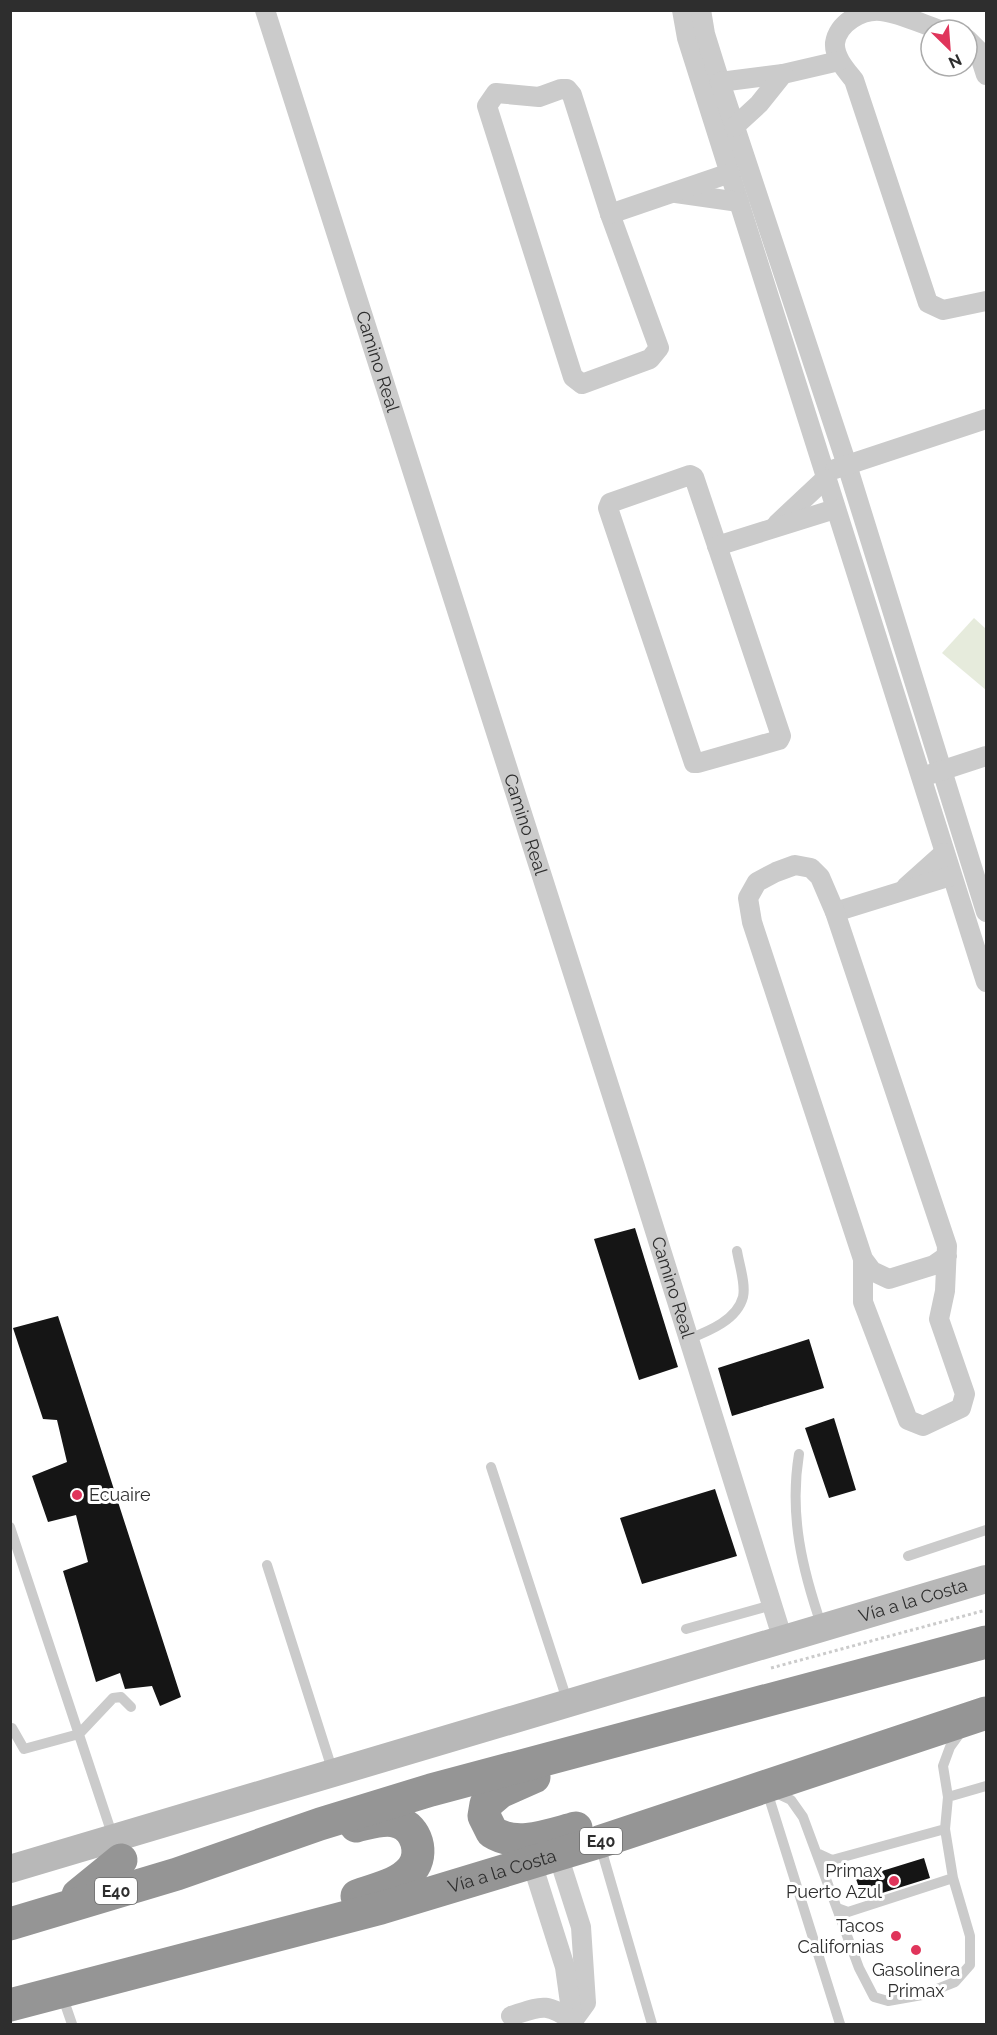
<svg xmlns="http://www.w3.org/2000/svg" width="997" height="2035" font-family="Raleway,sans-serif">
  <style>
    .green { fill: #e6ebdc }
    .building { fill: #151515 }
    .lines { fill: none; stroke-linecap: round; stroke-linejoin: round }
    .path { stroke: #cbcbcb; stroke-width: 3; stroke-dasharray: 3 3; stroke-linecap: butt }
    .lane { stroke: #cbcbcb; stroke-width: 10 }
    .street { stroke: #cbcbcb; stroke-width: 20 }
    .secondary { stroke: #b8b8b8; stroke-width: 28 }
    .highway { stroke: #959595; stroke-width: 33 }
    .poi-dot { fill: #e0355b; stroke: #fff; stroke-width: 2 }
    .labels { text-anchor: middle; stroke-width: 6; stroke-linejoin: round; paint-order: stroke }
    .shield { fill: #fff; stroke: #6d6d6d; stroke-width: 1.5 }
    .shield-label { font-size: 16px; font-weight: bold; fill: #2e2e2e }
    .street-label { font-size: 18px; fill: #2e2e2e; stroke: #fff }
    .poi-label { font-size: 18px; fill: #2e2e2e; stroke: #fff; text-anchor: end }
  </style>
  <rect width="100%" height="100%" fill="#fff"/>
  <path class="green" d="M974,618L986,629V690L942,653Z"/>
  <path class="building" d="M635,1228L678,1367L639,1380L594,1239Z
    M58,1316L181,1697L160,1706L152,1686L125,1689L120,1673L96,1682L63,1571L88,1562L76,1515L48,1522L32,1476L67,1462L57,1420L43,1419L13,1328Z
    M809,1339L824,1388L732,1416L718,1368Z
    M834,1418L856,1490L829,1498L805,1428Z
    M715,1489L737,1556L642,1584L620,1518Z
    M924,1858L930,1878L863,1899L856,1879Z"/>
  <g class="lines">
    <path class="path" d="M771,1668L986,1610"/>
    <path class="lane" d="M689,1339C709,1331 737,1320 743,1297C746,1284 739,1264 737,1251
      M799,1454C789,1515 802,1569 822,1627
      M491,1467L568,1703
      M10,1527L113,1837
      M908,1556L986,1530
      M267,1565L333,1772
      M686,1629L772,1605
      M12,1728L24,1749L79,1734L113,1698L121,1697L131,1707
      M766,1788L840,2024
      M774,1792L791,1800L803,1817L859,1968L874,1997L888,2001L922,1995L955,1982L970,1965V1936L953,1878L945,1829L948,1797L943,1766L950,1747L963,1729
      M948,1797L986,1786
      M600,1845L652,2024
      M819,1854L832,1860L945,1829
      M837,1908L848,1912L953,1878
      M62,1995L72,2024"/>
    <g class="street">
      <path id="s1" d="M265,10L635,1167L783,1640"/>
      <path d="M682,10L687,38L986,982"/>
      <path d="M701,10L705,34L720,82L847,465L986,912"/>
      <path d="M940,30C922,24 900,13 881,11C862,9 838,23 835,43C834,57 846,70 854,80L928,303L943,310L986,301"/>
      <path d="M967,39L978,50L986,75"/>
      <path d="M720,82L783,74L839,61"/>
      <path d="M561,89H567L572,95L610,214L659,348L650,359L582,384L573,377L487,106L496,93L539,97Z"/>
      <path d="M734,127L759,104L783,74"/>
      <path d="M676,193L739,202"/>
      <path d="M610,214L730,173"/>
      <path d="M835,469L986,419"/>
      <path d="M690,475L694,477L781,736L779,740L698,763H694L608,508L610,503Z"/>
      <path d="M777,524L825,479"/>
      <path d="M717,546L835,509"/>
      <path d="M931,774L986,756"/>
      <path d="M906,887L944,853"/>
      <path d="M835,912L951,876"/>
      <path d="M863,1259V1302L908,1420L923,1426L961,1408L965,1394L939,1319L945,1291L947,1246L835,912L820,877L811,868L795,865L776,872L757,882L748,898L752,922L863,1259L872,1271L889,1279L934,1265L947,1256"/>
      <path d="M558,1855L581,1927L586,2003L573,2021"/>
      <path d="M532,1863L565,1967L573,2024"/>
      <path d="M511,2016C542,2006 546,2002 573,2021"/>
    </g>
    <path class="secondary" id="s2" d="M10,1869L986,1579"/>
    <g class="highway">
      <path d="M534,1777L500,1792L486,1804L484,1816L492,1832C517,1848 549,1835 576,1828"/>
      <path d="M356,1826C370,1823 385,1817 398,1822C417,1828 424,1854 412,1869C399,1885 375,1889 357,1896"/>
      <path d="M78,1895L121,1860"/>
      <path d="M10,1924L177,1874L320,1824L431,1790L986,1642"/>
      <path id="s3" d="M10,2005L381,1908L599,1842L986,1713"/>
    </g>
  </g>
  <g class="poi-dot">
    <circle cx="77" cy="1495" r="6"/>
    <circle cx="894" cy="1881" r="6"/>
    <circle cx="896" cy="1936" r="6"/>
    <circle cx="916" cy="1950" r="6"/>
  </g>
  <g class="labels">
    <g class="shield">
      <rect x="580" y="1828" width="42" height="26" rx="4.5"/>
      <rect x="95" y="1878" width="42" height="26" rx="4.5"/>
    </g>
    <g class="shield-label">
      <text x="601" y="1847">E40</text>
      <text x="116" y="1897">E40</text>
    </g>
    <g class="street-label">
      <text dy="6" stroke="none"><textPath href="#s1" startOffset="369">Camino Real</textPath></text>
      <text dy="6" stroke="none"><textPath href="#s1" startOffset="855">Camino Real</textPath></text>
      <text dy="6" stroke="none"><textPath href="#s1" startOffset="1341">Camino Real</textPath></text>
      <text dy="6" stroke="none"><textPath href="#s2" startOffset="942">Vía a la Costa</textPath></text>
      <text dy="6" stroke="none"><textPath href="#s3" startOffset="510">Vía a la Costa</textPath></text>
    </g>
    <g class="poi-label">
      <text x="89" y="1501" text-anchor="start">Ecuaire</text>
      <text x="882" y="1877">Primax<tspan x="882" dy="21">Puerto Azul</tspan></text>
      <text x="884" y="1932">Tacos<tspan x="884" dy="21">Californias</tspan></text>
      <text x="916" y="1976" text-anchor="middle">Gasolinera<tspan x="916" dy="21">Primax</tspan></text>
    </g>
  </g>
  <rect width="997" height="2035" fill="none" stroke="#2e2e2e" stroke-width="24"/>
  <g transform="translate(949 48) rotate(155)"><circle r="28" fill="#ffffff" stroke="#ababab" stroke-width="1.5"/>
  <path d="M0-4.5L10 22L0 15L-10 22Z" fill="#e0355b"/>
  <text y="-9" font-size="16" font-weight="bold" text-anchor="middle" fill="#2e2e2e">N</text>
  </g>
</svg>
